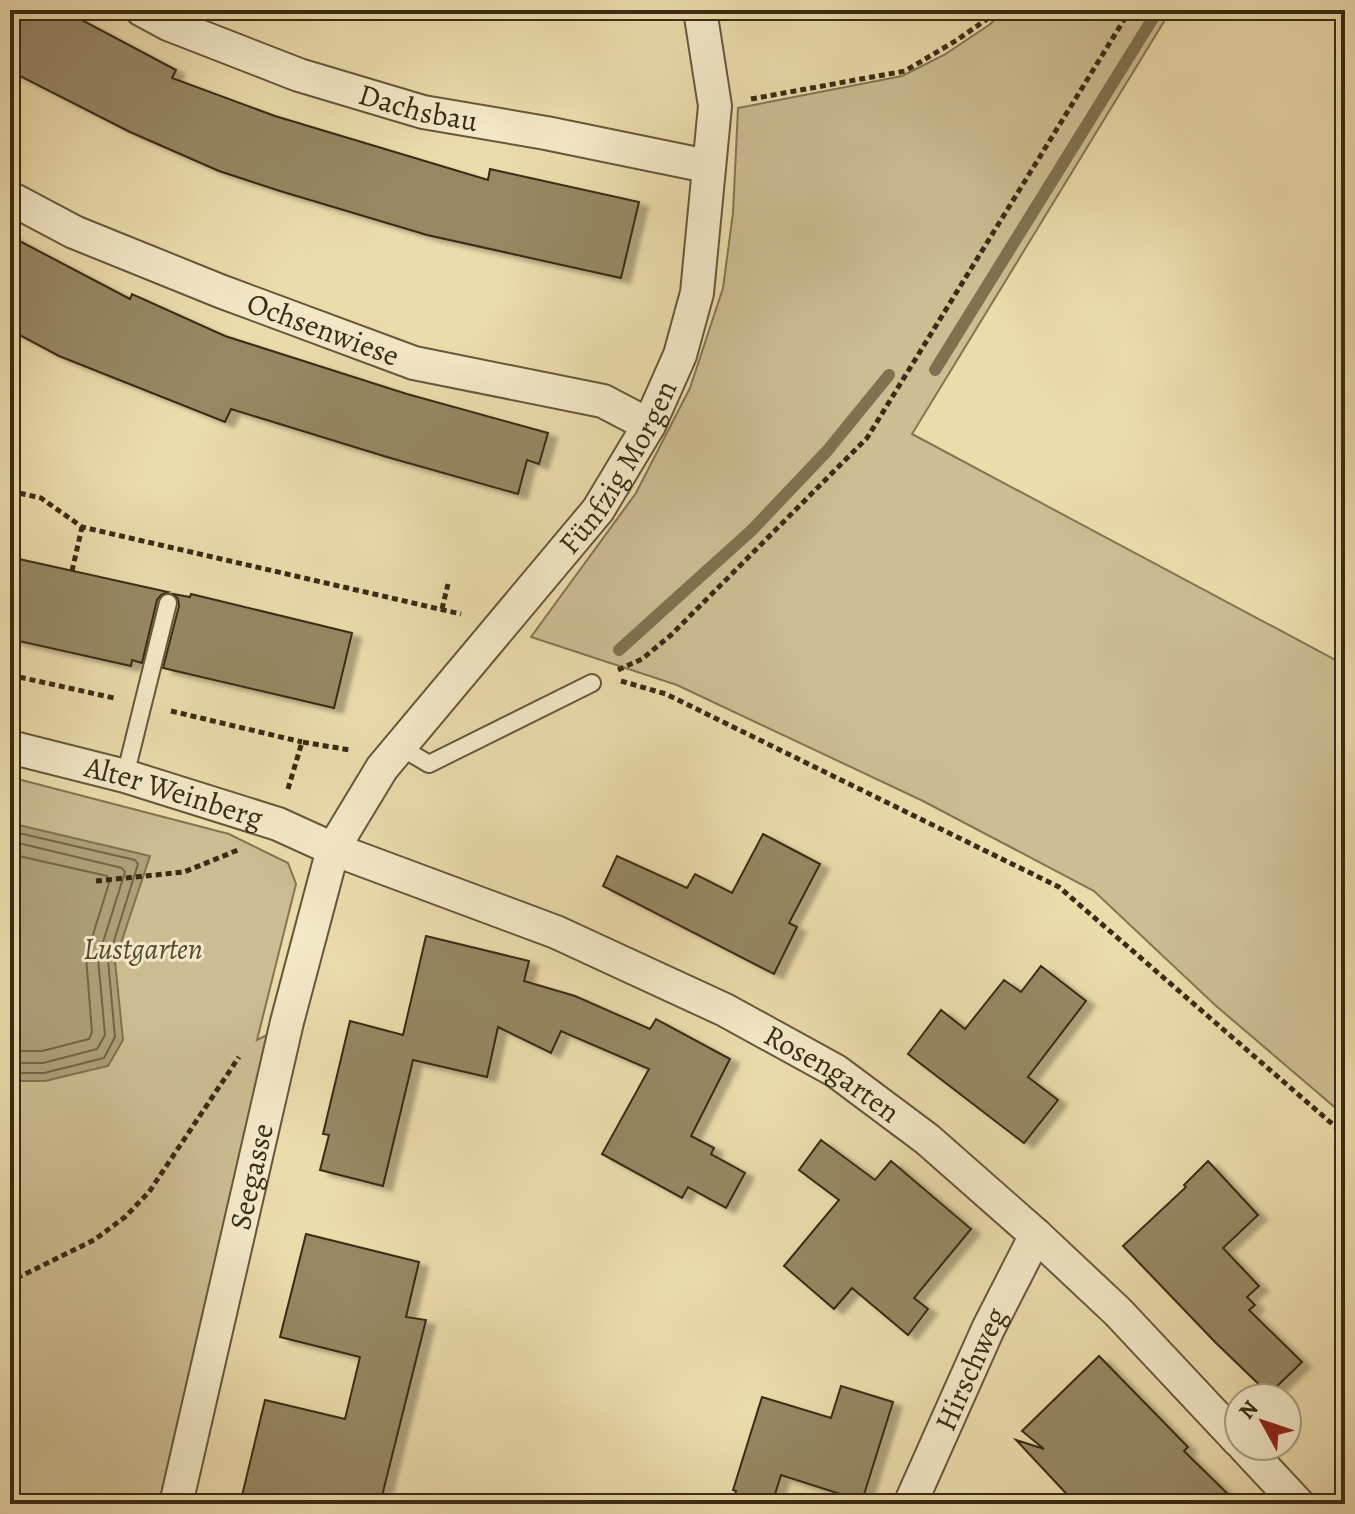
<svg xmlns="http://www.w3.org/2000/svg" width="1355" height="1514" font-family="Alegreya,serif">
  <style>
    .green { fill: #cebd92; stroke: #847454; stroke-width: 2 }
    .water { fill: #af9f78; stroke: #807150; stroke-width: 2 }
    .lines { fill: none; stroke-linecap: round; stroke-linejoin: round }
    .shore { stroke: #746546; stroke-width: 2 }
    .stream { stroke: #807150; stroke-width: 12 }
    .building { fill: #978763; stroke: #3a2b15; stroke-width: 2; filter: url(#shadow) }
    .service-casing { stroke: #66573a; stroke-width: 20 }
    .minor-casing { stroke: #66573a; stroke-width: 36 }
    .path { stroke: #3a2b15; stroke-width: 5; stroke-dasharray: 6 4; stroke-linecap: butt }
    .service { stroke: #f3e8c8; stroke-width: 16 }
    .minor { stroke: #f3e8c8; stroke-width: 32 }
    .labels { text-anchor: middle; stroke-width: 6; stroke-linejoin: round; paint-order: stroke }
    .street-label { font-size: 30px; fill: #3a2b15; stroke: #f3e8c8 }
    .park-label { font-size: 30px; font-style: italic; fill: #58482e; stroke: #f3e8c8 }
  </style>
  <defs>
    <filter id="shadow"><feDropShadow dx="9" dy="5" stdDeviation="2" flood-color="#0004"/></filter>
  </defs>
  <rect width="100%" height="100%" fill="#ecdbab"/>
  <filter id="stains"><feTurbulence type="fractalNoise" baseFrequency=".0025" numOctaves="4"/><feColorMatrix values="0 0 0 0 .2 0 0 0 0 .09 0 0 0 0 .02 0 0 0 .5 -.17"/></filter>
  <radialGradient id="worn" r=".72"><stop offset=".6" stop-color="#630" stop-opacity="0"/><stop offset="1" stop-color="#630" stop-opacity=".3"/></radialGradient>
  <path class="green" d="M1006,10H1171L912,434L1345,665V1116L1215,1005L1094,891L923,801L677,685L531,637L636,493L690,388L723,288L733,213L738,108L902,76L944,55L989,25Z
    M10,777L229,834L288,863L296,884L257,1040L269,1034L159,1504H10Z"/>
  <path class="water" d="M10,823L150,856L115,961L123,1040L108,1066L45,1081H10Z"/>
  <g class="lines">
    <path class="shore" d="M10,831L135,860L138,864L108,960L115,1037L104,1058L44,1073H10
      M10,841L122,868L125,872L98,958L105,1035L97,1049L43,1063H10
      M10,854L107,876L110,880L86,957L92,1032L89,1039L42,1051H10"/>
    <path class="stream" d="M935,370L1158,10
      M619,650L752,530L827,451L889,375"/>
  </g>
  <path class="building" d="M10,10H63L176,70L172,78L275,116L488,180L490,169L639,202L621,278L427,235L280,191L219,171L130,132L10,71Z
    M10,236L130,299L132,294L225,336L407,394L548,433L539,464L527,460L518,494L387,457L231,409L225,422L59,356L10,330Z
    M10,557L168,592L161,595L157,600L142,663L132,660L131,666L10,639Z
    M173,594L190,597L191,594L352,633L334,708L163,668L179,606L178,599Z
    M763,834L820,864L789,923L797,927L774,974L603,886L617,856L687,888L695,874L732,893Z
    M426,936L529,961L524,981L575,996L650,1029L656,1019L730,1059L691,1136L714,1148L711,1154L745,1173L726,1208L688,1187L682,1198L602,1154L649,1069L561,1031L551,1053L498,1027L487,1077L413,1060L383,1186L320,1170L329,1135L323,1134L350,1021L403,1035Z
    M1041,966L1086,1001L1028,1077L1058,1100L1024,1143L908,1054L941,1010L965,1029L1004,980L1021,992Z
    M821,1140L875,1180L891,1161L971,1229L914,1298L928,1309L908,1335L852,1288L834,1309L784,1266L839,1200L799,1170Z
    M1208,1161L1258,1215L1223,1248L1259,1286L1247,1297L1255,1305L1249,1310L1302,1362L1269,1394L1215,1342L1123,1246L1186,1187L1184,1185Z
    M306,1234L419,1262L406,1317L426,1320L380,1504H240L265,1400L345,1419L360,1357L280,1337Z
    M1099,1356L1188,1447L1184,1451L1238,1504H1076L1016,1440L1044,1449L1022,1431Z
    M841,1386L893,1402L862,1501L781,1475L772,1504H732L736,1491L733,1490L762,1397L831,1418Z"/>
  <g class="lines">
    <defs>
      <path id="service" d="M400,747L429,764L592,683
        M125,776L168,603"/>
      <g id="minor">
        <path id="s1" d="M142,10L168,24L299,75L423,112L546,133L707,166"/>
        <path id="s2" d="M10,198L74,232L220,291L414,363L603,401L649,425"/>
        <path id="s3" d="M10,747L125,776L278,824L333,849L556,932L725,1010L836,1071L927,1139L1036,1235L1118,1312L1239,1441"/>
        <path d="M1244,1446L1298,1504"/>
        <path id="s4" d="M176,1504L287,1022L333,849L382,768L598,510L649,425L680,355L697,293L715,106L700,10"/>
        <path id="s5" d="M910,1504L988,1329L1036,1235"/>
      </g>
    </defs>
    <use href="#service" class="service-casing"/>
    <use href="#minor" class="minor-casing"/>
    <path class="path" d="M751,99L905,71L957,40L1000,10
      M10,491L41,498L82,527L461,614
      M72,571L82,527
      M442,609L448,584
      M618,670L642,659L671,635L867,438L1130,10
      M10,675L114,698
      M621,681L666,694L1059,887L1345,1135
      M171,711L302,742
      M288,789L302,742L350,750
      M96,881L184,872L238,850
      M10,1285L13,1280L94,1240L125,1217L149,1192L239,1057"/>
    <use href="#service" class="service"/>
    <use href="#minor" class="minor"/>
  </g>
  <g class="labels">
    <g class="street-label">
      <text dy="10" stroke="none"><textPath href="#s1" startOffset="294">Dachsbau</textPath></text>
      <text dy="10" stroke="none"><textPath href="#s2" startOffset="340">Ochsenwiese</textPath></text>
      <text dy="10" stroke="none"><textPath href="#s4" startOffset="1152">Fünfzig Morgen</textPath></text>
      <text dy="10" stroke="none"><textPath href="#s3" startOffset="170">Alter Weinberg</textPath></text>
      <text dy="10" stroke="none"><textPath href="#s3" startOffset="888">Rosengarten</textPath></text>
      <text dy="10" stroke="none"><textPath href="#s4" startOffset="336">Seegasse</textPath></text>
      <text dy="10" stroke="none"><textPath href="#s5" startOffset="148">Hirschweg</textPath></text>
    </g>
    <g class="park-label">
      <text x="143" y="959">Lustgarten</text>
    </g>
  </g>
  <rect width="1355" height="1514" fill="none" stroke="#ecdbab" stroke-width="40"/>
  <rect x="12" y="12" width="1331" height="1490" fill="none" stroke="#3a2b15" stroke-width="4"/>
  <rect x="20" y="20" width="1315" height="1474" fill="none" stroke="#3a2b15" stroke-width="2"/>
  <g transform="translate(1263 1422) rotate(310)"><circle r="38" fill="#f3e8c8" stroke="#a99c80" stroke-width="2"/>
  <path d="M0-6L14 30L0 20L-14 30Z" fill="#8f2418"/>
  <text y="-12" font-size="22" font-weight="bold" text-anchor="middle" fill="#3a2b15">N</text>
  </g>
  <rect width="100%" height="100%" filter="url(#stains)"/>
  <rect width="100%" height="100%" fill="url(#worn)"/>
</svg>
